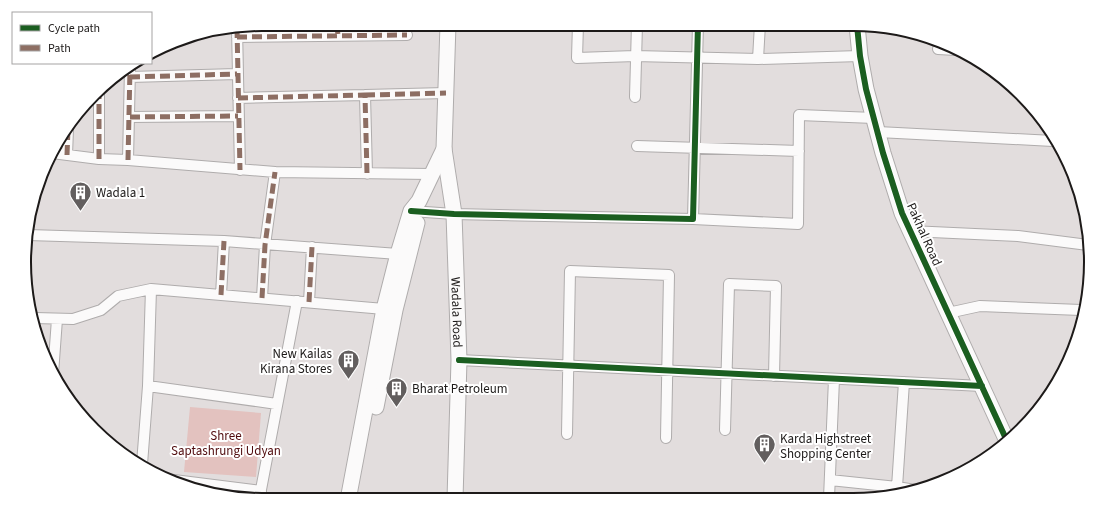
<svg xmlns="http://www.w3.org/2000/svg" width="1115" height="524" font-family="'Source Sans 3',sans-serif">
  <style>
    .green { fill: #e3c2bf }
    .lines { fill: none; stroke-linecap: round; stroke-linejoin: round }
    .street-casing { stroke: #afacac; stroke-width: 12 }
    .secondary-casing { stroke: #afacac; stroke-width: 17 }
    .street { stroke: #fbfafa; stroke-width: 10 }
    .secondary { stroke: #fbfafa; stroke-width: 15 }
    .quiet { stroke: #8d6e63; stroke-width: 5; stroke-dasharray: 10 5; stroke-linecap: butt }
    .cycleway-casing { stroke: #fff; stroke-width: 8 }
    .cycleway { stroke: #1b5e20; stroke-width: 6 }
    .labels { text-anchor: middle; stroke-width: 4; stroke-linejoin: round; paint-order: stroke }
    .poi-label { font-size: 13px; fill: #1d1a19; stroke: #fff; text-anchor: start }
    .street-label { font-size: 13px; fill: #1d1a19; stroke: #fff }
    .park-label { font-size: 13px; fill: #500b0d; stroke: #fff }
    .rim { fill: none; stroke: #1d1a19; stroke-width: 2 }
  </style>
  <rect width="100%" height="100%" fill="#e2dddd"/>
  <path class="green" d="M190,407L261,413L256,477L184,472Z"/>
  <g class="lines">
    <defs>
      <path id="street" d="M337,24L338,36
        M578,24L577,58L635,56L758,59L860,56
        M237,28L240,170
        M237,37L407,35
        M938,49L956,50
        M758,59L760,24
        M130,77L237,74
        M365,95L446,93
        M635,97L637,24
        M238,98L365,95L367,174
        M130,117L238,116
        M878,132L1053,141
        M637,146L799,151
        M52,153L99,159L128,160L275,172L431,174
        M67,155L68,129
        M99,159V90
        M128,160L130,68
        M411,211L454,214L693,219L698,24
        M693,219L798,224L799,115L874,118
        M910,231L1018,236L1088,245
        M28,235L224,241L398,254
        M221,295L224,241
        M262,298L265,245L275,172
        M309,302L312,247
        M948,313L980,306L1081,310
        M35,318L73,319L101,310L118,296L151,289
        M459,360L982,386
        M53,374L57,319
        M904,382L897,487L915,490
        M148,386L277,404
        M725,430L729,284L776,286L774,376
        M567,434L570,271L669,275L666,438
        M142,464L148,386L151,289L384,309
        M166,479L261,491
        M830,480L897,487
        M829,498L834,379
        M259,500L297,301"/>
      <g id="secondary">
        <path d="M857,25L860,56L866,89L883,153L902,213L1007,441"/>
        <path id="s1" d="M444,149L454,214L459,360L455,499"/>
        <path d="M376,407L395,310L417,223"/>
        <path d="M348,500L384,309L398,254L411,211L419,201L444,149L448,24"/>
      </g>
    </defs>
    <use href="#street" class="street-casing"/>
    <use href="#secondary" class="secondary-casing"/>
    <use href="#street" class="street"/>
    <use href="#secondary" class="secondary"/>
    <path class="quiet" d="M337,24L338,36
      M237,28L240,170
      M237,37L407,35
      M130,77L237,74
      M365,95L446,93
      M238,98L365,95L367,174
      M130,117L238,116
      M67,155L68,129
      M99,159V90
      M128,160L130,68
      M221,295L224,241
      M262,298L265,245L275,172
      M309,302L312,247"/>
    <defs>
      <path id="cycleway" d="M857,25L860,56L866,89L883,153L902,213L1007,441
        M411,211L454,214L693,219L698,24
        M459,360L982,386"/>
    </defs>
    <use href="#cycleway" class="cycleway-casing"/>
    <use href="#cycleway" class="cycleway"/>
  </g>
  <defs>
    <symbol id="building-pin" viewBox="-11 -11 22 30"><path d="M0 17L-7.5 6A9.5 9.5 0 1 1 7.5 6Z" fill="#625e5e" stroke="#fff"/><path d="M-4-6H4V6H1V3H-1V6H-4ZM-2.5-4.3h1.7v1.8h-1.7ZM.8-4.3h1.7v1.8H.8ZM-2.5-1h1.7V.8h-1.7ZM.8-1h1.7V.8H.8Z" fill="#fff"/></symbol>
  </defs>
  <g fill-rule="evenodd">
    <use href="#building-pin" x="68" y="180" width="25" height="34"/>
    <use href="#building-pin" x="336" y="348" width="25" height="34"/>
    <use href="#building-pin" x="384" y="376" width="25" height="34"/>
    <use href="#building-pin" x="752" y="432" width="25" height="34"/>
  </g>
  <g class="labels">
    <g class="poi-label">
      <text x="96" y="197">Wadala 1</text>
      <text x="332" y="358" text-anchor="end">New Kailas<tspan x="332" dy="15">Kirana Stores</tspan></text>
      <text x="412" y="393">Bharat Petroleum</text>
      <text x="780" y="443">Karda Highstreet<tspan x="780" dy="15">Shopping Center</tspan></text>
    </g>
    <g class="street-label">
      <text transform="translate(925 234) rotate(66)" y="5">Pakhal Road</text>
      <text dy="5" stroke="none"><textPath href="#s1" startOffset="164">Wadala Road</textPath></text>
    </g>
    <g class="park-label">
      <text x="226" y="440">Shree<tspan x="226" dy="15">Saptashrungi Udyan</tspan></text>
    </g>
  </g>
  <path d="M0 0H1115V524H0ZM262 31H853A231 231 0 0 1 1084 262V262A231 231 0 0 1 853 493H262A231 231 0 0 1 31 262V262A231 231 0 0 1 262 31Z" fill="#fff" fill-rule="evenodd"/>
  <path class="rim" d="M262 31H853A231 231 0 0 1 1084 262V262A231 231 0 0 1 853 493H262A231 231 0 0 1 31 262V262A231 231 0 0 1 262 31Z"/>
  <rect x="12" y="12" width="140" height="52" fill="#ffffff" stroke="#a5a3a3"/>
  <rect x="20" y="25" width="20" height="6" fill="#1b5e20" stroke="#a5a3a3"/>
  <text x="48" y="32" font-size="12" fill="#1d1a19">Cycle path</text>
  <rect x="20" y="45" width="20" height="6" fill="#8d6e63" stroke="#a5a3a3"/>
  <text x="48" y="52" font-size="12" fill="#1d1a19">Path</text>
</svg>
